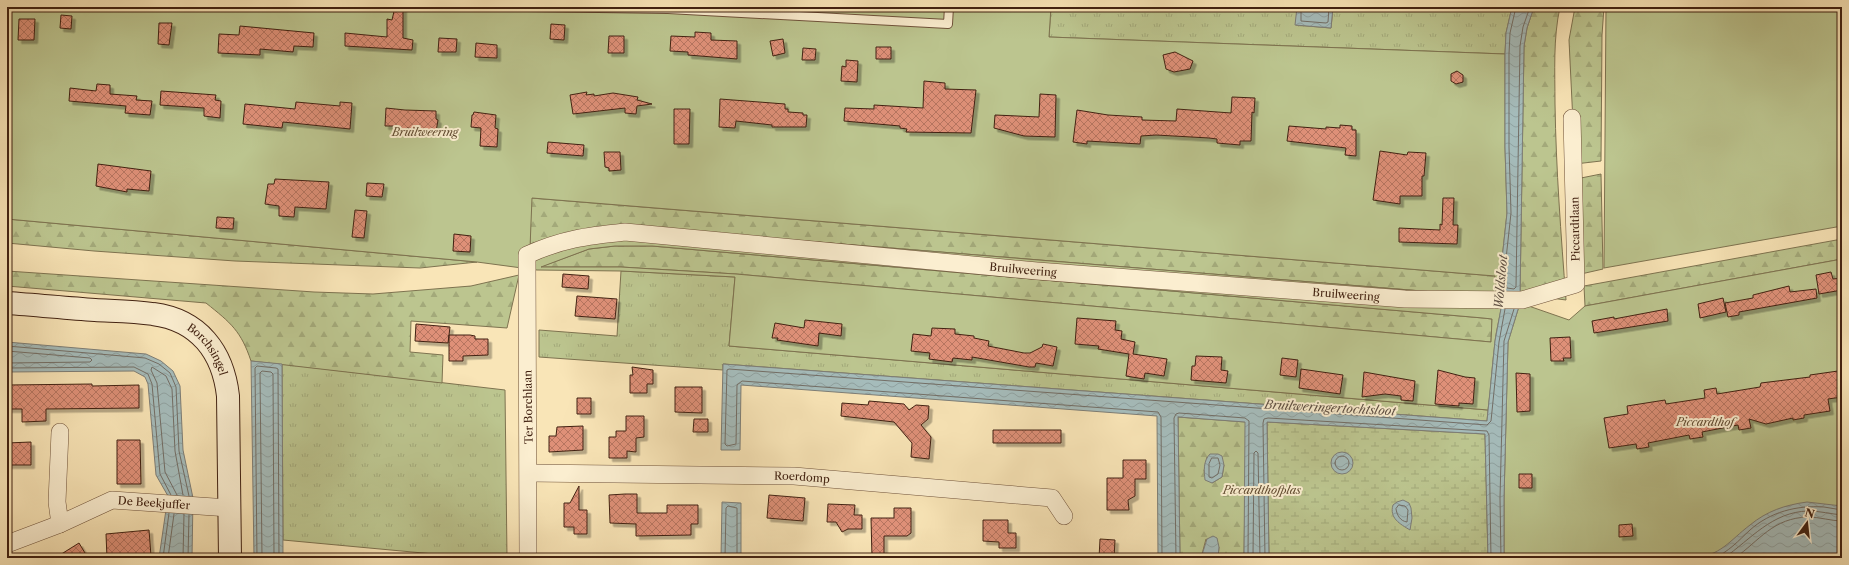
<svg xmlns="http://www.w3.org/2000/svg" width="1849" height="565" font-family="'Libre Caslon Text',serif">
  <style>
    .grass { fill: url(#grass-tufts); stroke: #7e7350 }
    .forest { fill: url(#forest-firs); stroke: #7e7350; fill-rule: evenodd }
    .wetland { fill: url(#wetland-marsh); stroke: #7e7350 }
    .garden { fill: #bcc58f; stroke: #7e7350; fill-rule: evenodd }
    .water { fill: url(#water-waves); stroke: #7d7e77 }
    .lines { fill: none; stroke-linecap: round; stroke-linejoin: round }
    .shore { stroke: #736e66; stroke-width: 1 }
    .building { fill: url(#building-cross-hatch); stroke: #412111; filter: url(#shadow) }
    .service-casing { stroke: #6f523a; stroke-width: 10 }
    .minor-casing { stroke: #6f523a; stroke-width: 18 }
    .secondary-casing { stroke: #412111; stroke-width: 24 }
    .service { stroke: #fbeed0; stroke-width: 8 }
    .minor { stroke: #fbeed0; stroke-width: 17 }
    .secondary { stroke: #fbeed0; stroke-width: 22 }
    .labels { text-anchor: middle; stroke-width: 4; stroke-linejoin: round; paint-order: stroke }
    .park-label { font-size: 11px; font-style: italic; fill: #604a30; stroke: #fbeed0 }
    .street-label { font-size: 11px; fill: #412111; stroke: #fbeed0 }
    .water-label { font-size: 12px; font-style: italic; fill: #5f5044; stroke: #fbeed0 }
  </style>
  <defs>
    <pattern id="grass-tufts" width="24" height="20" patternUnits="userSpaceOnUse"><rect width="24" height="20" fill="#bcc58f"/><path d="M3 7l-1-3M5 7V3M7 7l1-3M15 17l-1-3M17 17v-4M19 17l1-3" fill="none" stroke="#a3a97a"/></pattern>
    <pattern id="forest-firs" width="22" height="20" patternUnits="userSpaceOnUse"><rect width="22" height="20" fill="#bcc58f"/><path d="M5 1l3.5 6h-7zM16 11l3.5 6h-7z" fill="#a3a97a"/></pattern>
    <pattern id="wetland-marsh" width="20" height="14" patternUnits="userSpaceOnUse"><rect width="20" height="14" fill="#bcc58f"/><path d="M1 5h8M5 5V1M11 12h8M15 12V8" fill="none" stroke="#a3a97a"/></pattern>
    <pattern id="water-waves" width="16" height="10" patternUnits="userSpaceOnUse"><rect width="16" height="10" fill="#a5bcbb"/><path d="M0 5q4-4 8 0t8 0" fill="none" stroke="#8fa1a0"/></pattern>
    <pattern id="building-cross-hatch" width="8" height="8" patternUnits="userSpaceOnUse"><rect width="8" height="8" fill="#de9078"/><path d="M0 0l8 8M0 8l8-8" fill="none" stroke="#b67561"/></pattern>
    <filter id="shadow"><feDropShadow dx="3.5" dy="3.5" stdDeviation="0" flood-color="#0004"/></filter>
  </defs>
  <rect width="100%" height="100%" fill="#f9e5b7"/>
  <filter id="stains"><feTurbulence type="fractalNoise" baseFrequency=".005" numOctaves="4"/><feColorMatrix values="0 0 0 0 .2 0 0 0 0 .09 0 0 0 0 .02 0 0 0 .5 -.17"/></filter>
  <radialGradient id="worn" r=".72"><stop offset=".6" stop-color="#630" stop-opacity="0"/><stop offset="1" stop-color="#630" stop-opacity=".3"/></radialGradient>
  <path class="grass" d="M1051,7H1297L1296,25L1331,28L1333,7H1512L1506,33L1505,54L1049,37Z
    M621,271L735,277L729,346L1488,410L1487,421L723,364V370L539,357V330L617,336Z
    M282,364L505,390L507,558H477L283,540Z"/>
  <path class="forest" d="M1534,7H1560C1553,39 1555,71 1555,104C1556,169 1561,235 1566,300L1520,294L1524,46L1527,28Z
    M1575,7H1604L1602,35L1601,161L1575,164L1569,40Z
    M1601,174L1603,269L1581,274L1576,179Z
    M531,198L1495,276L1496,297L644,228L530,248Z
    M7,219L477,262L420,268L235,261L94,251L7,243Z
    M1842,239V259L1585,306L1584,286Z
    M615,246H652L1483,318L1492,319L1491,342L736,274L621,267H540L589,249Z
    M7,271L314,292L373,294L471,286L519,275L507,328L411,321L410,352L443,355L442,383L251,361C241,331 231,323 206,303L7,286Z
    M1178,417L1246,422L1244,558H1218L1219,547L1206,539L1201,558H1180ZM1207,457L1224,465L1222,477L1212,483L1204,471Z"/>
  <path class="wetland" d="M1267,422L1485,434L1488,558H1269Z"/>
  <path class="garden" d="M7,7H1051L1049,37L1505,54V147L1507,213L1500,278C1507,299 1497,321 1495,342C1492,365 1491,388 1488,410L729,346L735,277L621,271L537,270L477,262L7,219ZM532,198L1495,276L1496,297L644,228L530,248ZM615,246H652L1483,318L1492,319L1491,342L736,274L621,267H541L589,249Z
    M1606,7H1842V226L1604,268Z
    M1842,259V558H1504V498L1508,342L1520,303L1569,320L1585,306Z"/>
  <path class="water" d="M1297,7H1333L1331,28L1295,25Z
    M1512,7H1534L1527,28L1524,46L1520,294L1503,293L1500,278L1507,213L1505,147V54L1506,33Z
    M1502,303H1520L1508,342L1504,498V558H1488L1485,434L1267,422L1269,558H1244L1245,422L1178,417L1180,558H1158L1157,416L741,385L740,450H721L723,364L1487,421L1495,341Z
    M7,342L146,354L161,361L173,371L180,386L183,450L193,498L192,558H159L168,496L156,475L148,384L145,377L134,371L7,372Z
    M251,361L282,364L283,558H254Z
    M1331 463a11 11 0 1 1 22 0a11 11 0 1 1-22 0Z
    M1210,454H1218L1222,456L1224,465L1222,477L1212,483L1205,480C1204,471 1203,461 1210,454Z
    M1403,500L1409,503L1411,508L1412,518L1410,530C1400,524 1389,518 1393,505L1397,502Z
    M722,502L741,503V558H721Z
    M1807,502L1842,506V558H1692C1721,556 1729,541 1750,525C1767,511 1785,505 1807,502Z
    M1213,536L1217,538L1219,547L1218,558H1201L1207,539Z"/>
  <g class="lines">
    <path class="shore" d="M1301,7V21L1326,23L1328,22L1329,7
      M1516,7L1510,33L1509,54V147L1511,213L1504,277L1507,288L1514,289L1516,287L1520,46L1523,27L1530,7
      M7,346L145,358L159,364L170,373L176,387L179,451L189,496
      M7,351L90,358L92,360L90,362L7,363
      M7,368L134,367L148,374L152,384L160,474L171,495
      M1335 463a7 7 0 1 1 14 0a7 7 0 1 1-14 0Z
      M1212,458H1218L1220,465L1218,474L1212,478L1209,477V464Z
      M177,495L165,472L157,383L151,370L152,367L166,376L172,389L175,451L183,495
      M1399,505L1405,506L1408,510L1407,522C1400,521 1397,515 1396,509Z
      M163,558L169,513
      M168,558L174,514
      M183,558L184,514
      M188,558L189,515
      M257,558L255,368L257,366L276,368L278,369L279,558
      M262,558L260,373L262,371L271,372L273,374L274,558
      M725,558L726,508L728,506L737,508V558
      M1162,558L1161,417L1158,412L742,381L737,385L736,444L727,446L725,444L727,370L729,369L1487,425L1491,421L1499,342L1505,309
      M1176,558L1174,418L1176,414L1179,413L1245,418L1249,421L1248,558
      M1253,558L1254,453L1256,451L1258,453L1260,558
      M1265,558L1263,423L1264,419L1268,418L1487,431L1489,435L1491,558
      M1501,558L1500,498L1504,341L1514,309
      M1713,558C1728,553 1739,540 1750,530C1770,512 1797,505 1824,507C1830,508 1836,509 1842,510
      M1724,558C1751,539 1772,512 1808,511C1820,511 1831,514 1842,515
      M1735,558C1760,540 1773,518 1808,517C1820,517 1831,521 1842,521"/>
  </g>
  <path class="building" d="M395,7H403V38L413,40L412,50L345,46V33L387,37V19L392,20Z
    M61,15L72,16L71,29L60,28Z
    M19,19H35L34,40H18Z
    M159,23H172L169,45L158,44Z
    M551,24L565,25L564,40L550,39Z
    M240,26L314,33L313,47L294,46L293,52L260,49V55L218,53L219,34L239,35Z
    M695,32L711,33V40L737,41V59L688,55V52L670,51L671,36L695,37Z
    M609,36H624V53H608Z
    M439,38L457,39L456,52H438Z
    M783,39L785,53L773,56L770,41Z
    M476,43L497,45V58L475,57Z
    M876,47H891V59H876Z
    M803,48L816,49L815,60H802Z
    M1175,52L1193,61L1190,69L1174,72L1166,69L1163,55Z
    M846,60L858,61L857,82L841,81L842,66L846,67Z
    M1457,71L1463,75V82L1456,84L1451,81V74Z
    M924,81L945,83V89L976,90L971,133L906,132L907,129L900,128V126L844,121L845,108L874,109V105L923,108Z
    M97,84L110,85V94L137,96L136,100L152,101L150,115L125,113L126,106L69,101L70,88L96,91Z
    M161,91L216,95L215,100L221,101L220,118L204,116V108L160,105Z
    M587,92L586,95L594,94V96L613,93L638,97L637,100L652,104L637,106L636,114L625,113V108L573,114L570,95Z
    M1040,94L1056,95L1055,137L1024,136L994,128L995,115L1039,117Z
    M1232,97L1255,98L1254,113L1252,112L1251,141H1240V145L1217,143V139L1209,138L1156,135L1141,136L1140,144L1087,141V144L1073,142L1077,110L1108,115L1142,117V120L1176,121L1177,109L1231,113Z
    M720,99L785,104V109H788V112L803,113V115H807L806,127H772V125L736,121L735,128L719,127Z
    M296,102L340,106V102L352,103L350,129L283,122L282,128L243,124L245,104L295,109Z
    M386,108L405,110L436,111V119L438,120L436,132L407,128V132L395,131L396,126H385Z
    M674,109H690L689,144H674Z
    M474,112L496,115L495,128L498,129L497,147L480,146L481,128L471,127L472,115H473Z
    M1340,125L1352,126V130H1356V156L1345,155L1346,148L1287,141L1289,126L1326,129V127L1340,128Z
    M548,142L584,145L583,156L547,153Z
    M1380,151L1407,155L1408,152L1426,153L1424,176H1422V196H1400V204L1373,200Z
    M604,152H620L621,170L609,171V168L605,167Z
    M98,164L151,171L149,191L127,189V192L96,186Z
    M275,179L329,182L326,209L295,207L294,217L279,216V206L265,204L268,184H274Z
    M367,183L384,184L382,197L366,196Z
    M1443,198H1454L1453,225H1458L1457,244L1399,242V228L1440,230V224L1442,225Z
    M355,210L367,211L364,238L352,237Z
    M217,217L234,218L233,229L216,228Z
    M454,234L471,236L470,252L453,251Z
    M1831,272L1833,279L1842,278V290L1819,294L1816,275Z
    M563,274L589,276L588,289L562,287Z
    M1789,286L1790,292L1816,289L1817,298L1739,312V315L1728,317L1725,303L1753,298V295Z
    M577,296L617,299L615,319L575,316Z
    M1723,298L1726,312L1700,318L1698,304Z
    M1667,309L1668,321L1594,333L1592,321L1614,317V319Z
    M1077,318L1116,321L1115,330L1122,331L1121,339L1135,342L1133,354L1167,359L1164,376L1145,373L1144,379L1126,376L1129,354L1098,349L1099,346L1075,344Z
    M805,320L842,324L841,336L819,333L818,346L777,340L778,338H772L775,323L804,328Z
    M416,324L450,327L449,335H470L475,336V339H488V355L463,356V361H449V335L448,343L415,341Z
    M932,328L955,329V334L974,336V338L989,341L988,346L1024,353H1030L1042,347L1043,344L1057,347L1053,366L1036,363L1035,367H1029L972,357V360L953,358L952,362L929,359L930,353L911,351L913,334L931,336Z
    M1570,337L1571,358H1563L1564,361H1551L1550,338Z
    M1196,356L1222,357L1221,370L1228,371L1226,383L1191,380L1192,366H1195Z
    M1282,358L1298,360L1296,377L1280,375Z
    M632,367L653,370V384H647V393H630V375H633Z
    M1301,369L1343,375L1340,394L1299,388Z
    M1438,370L1465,377L1475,378L1473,404L1459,403V406L1435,404Z
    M1838,371L1842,397L1828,399L1830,411L1804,415V418L1793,420V418L1766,424L1749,419L1751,428L1739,430L1738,425L1702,432L1703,437L1690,439L1689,435L1648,443L1649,447L1637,449L1636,444L1609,448L1604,418L1628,414L1627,406L1665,400L1666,404L1705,398L1704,390L1716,388L1717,394L1760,387L1761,383L1810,377V375Z
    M1364,372L1415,381L1413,401L1401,400V396L1385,394L1362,397Z
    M1516,373L1530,374V411L1517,412Z
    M92,384V386L139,385V408L46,409V421L22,422V409H8V385Z
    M675,387H702V413L675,412Z
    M577,398H591V414H577Z
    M869,401L904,404L909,410L916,405L929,406L928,419L921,425L931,437L929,459L911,457L912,443L894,422L841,416L842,403L868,405Z
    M626,416H644V437L636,438V452L627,451V458H609V437H616V431H626Z
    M694,419H708V432H693Z
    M583,426V450L549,452V436H556L557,427Z
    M993,430H1061V443H993Z
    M117,440H140L141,484H117Z
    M31,442V465H7V443Z
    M1123,460H1146V479H1135V496L1128,500L1129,510H1107V478H1123Z
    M1519,474H1532V488H1519Z
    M579,486V510H587V534H574V527H564V503H570Z
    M625,494H637V513H667V505H698V524H691V535L636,536V524L610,523L609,495Z
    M769,495L805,498L803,521L767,518Z
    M828,504L855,505L854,515H862V529H848L842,532L836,522H827Z
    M894,508H911V533L907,536H884V558H872L871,518H894Z
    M983,520H1008V533H1016V548H999V542L983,541Z
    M1632,524L1633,536L1619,537V525Z
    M149,530L151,556H148V558H107L106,534Z
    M1100,539L1115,540L1114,558H1099Z
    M79,543L88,558H55Z"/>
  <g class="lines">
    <defs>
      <path id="service" d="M528,7L668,9L948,24L949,7"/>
      <g id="minor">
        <path d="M60,432L57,502L60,524"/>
        <path id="s1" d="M529,473L794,476L1052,498L1064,516"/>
        <path id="s2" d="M7,544L60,524L112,500L229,508"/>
        <path id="s3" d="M528,558L527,255C562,239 587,236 625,232L1037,271L1405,299L1522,300L1576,284L1572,118"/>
      </g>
      <g id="secondary">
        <path id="s4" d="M7,303C36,305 66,308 95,310C114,311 134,311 153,314C199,320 223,352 228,396L230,558"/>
      </g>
    </defs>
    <use href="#service" class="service-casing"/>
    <use href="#minor" class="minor-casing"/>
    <use href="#secondary" class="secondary-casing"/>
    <use href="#service" class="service"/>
    <use href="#minor" class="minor"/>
    <use href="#secondary" class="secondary"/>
  </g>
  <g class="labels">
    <g class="park-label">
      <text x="425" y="136">Bruilweering</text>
      <text x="1705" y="426">Piccardthof</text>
      <text x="1262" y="494">Piccardthofplas</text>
    </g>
    <g class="street-label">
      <text transform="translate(1575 229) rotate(-91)" y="4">Piccardtlaan</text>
      <text dy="4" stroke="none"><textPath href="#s3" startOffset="804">Bruilweering</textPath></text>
      <text dy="4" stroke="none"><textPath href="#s3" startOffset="1128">Bruilweering</textPath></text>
      <text dy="4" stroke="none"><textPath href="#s4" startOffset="215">Borchsingel</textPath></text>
      <text transform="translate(528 407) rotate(-91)" y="4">Ter Borchlaan</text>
      <text dy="4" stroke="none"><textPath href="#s1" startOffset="273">Roerdomp</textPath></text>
      <text dy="4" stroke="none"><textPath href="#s2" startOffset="156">De Beekjuffer</textPath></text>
    </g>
    <g class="water-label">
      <text transform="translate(1501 282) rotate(-85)" y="4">Woldsloot</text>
      <text transform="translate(1330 408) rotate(3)" y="4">Bruilweringertochtsloot</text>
    </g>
  </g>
  <rect width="1849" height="565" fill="none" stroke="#f9e5b7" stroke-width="24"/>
  <rect x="8" y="8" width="1833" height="549" fill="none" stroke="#412111" stroke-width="2"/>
  <rect x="12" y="12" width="1825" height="541" fill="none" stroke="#412111"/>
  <g transform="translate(1807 523) rotate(15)" stroke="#fbeed0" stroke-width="3" paint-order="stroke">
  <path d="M0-3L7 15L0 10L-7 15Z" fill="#412111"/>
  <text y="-6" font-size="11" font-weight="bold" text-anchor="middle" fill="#412111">N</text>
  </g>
  <rect width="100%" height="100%" filter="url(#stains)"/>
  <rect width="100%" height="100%" fill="url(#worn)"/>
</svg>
